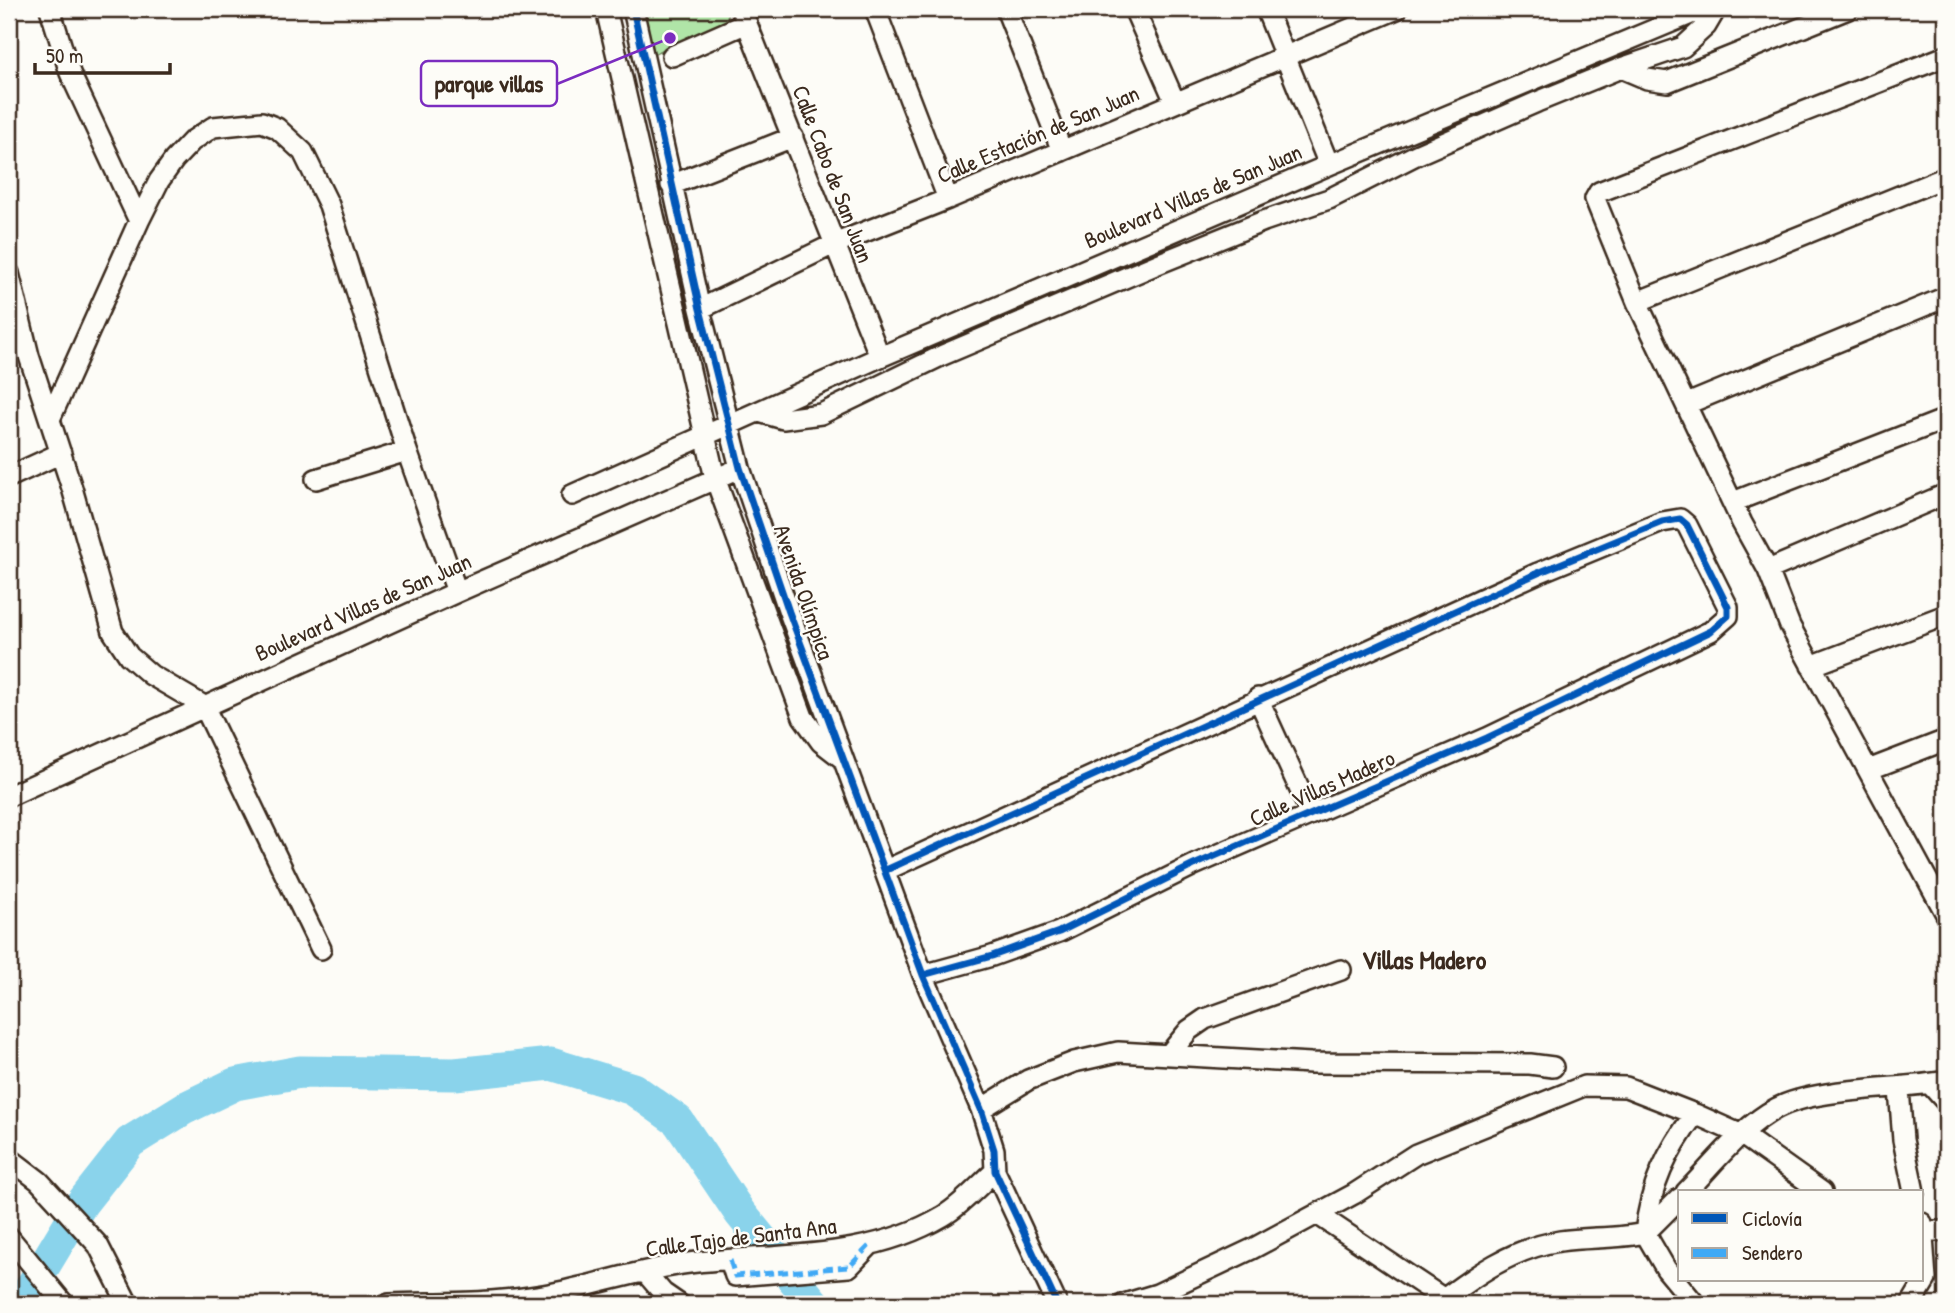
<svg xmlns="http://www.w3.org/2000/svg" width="1955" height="1313" font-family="'Patrick Hand',sans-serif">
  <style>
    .green { fill: #b0e5a7; stroke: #768862; stroke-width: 2 }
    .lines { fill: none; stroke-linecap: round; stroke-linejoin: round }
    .river { stroke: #8ad3eb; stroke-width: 33 }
    .minor-casing { stroke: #3b2a1e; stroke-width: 24 }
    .minor { stroke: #fdfcf7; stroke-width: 19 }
    .quiet { stroke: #3fa9f5; stroke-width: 5; stroke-dasharray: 10 5; stroke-linecap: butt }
    .cycleway-casing { stroke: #fdfcf7; stroke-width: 11 }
    .cycleway { stroke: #0057b8; stroke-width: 7 }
    .labels { text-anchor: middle; stroke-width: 5; stroke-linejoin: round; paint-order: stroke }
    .street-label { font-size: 23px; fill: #3b2a1e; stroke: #fdfcf7 }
    .quarter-label { font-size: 26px; font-weight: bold; fill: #3b2a1e; stroke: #fdfcf7 }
    .leader { fill: none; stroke: #7b2cbf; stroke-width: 2.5 }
    .callout-dot { fill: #7b2cbf; stroke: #fdfcf7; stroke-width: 2.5 }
    .callout { fill: #fdfcf7; stroke: #7b2cbf; stroke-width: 2.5 }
    .callout-label { font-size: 24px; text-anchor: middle; font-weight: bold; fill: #3b2a1e }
  </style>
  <rect width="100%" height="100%" fill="#fdfcf7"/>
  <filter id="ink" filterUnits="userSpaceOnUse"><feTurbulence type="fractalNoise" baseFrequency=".0143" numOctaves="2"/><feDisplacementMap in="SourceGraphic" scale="14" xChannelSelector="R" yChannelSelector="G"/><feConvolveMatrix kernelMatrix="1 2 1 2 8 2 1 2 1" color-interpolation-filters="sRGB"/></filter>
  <g filter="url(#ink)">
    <path class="green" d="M643,9H730L726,21L654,54Z"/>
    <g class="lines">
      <path class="river" d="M21,1304L82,1203L130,1142L185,1108L235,1084L300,1072L455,1074L551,1064L633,1089L678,1121L740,1213L814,1304"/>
      <defs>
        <path id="minor" d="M50,9L70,73L139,221
          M606,9L715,478L803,717L821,742L843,759
          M633,9L700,309L740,468L789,612L923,975L981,1109L994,1150L995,1171L1057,1304
          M741,9L880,357
          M875,9L948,199
          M1006,9L1062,151
          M1134,9L1175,102
          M1266,9L1329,165
          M672,56L747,23
          M1946,56L1599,192L1595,199L1637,302L1742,523L1768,570L1790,626L1946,914
          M1621,68L1647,79L1667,82L1848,9
          M671,185L793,137
          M9,273L29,356L72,488L113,632L129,656L151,675L204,706L321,949
          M1637,302L1946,177
          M700,309L834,244L948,199L1397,9
          M1687,404L1946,297
          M759,412L783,419L821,414L943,355L1160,263L1264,221L1329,199L1416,155L1537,102L1621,68L1683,47L1706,26L1716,9
          M50,419L139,221L159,181L174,160L192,141L213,127L262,122L277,128L303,152L329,205L407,451L457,592
          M9,477L61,453
          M316,479L407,451
          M572,495L880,357L1329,165L1703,9
          M1733,502L1946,419
          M1768,570L1946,494
          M1811,666L1946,615
          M1258,698L1311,814
          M1868,770L1946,740
          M9,796L457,592L740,468
          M886,870L1538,573L1662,522L1680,519L1687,525L1728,607V616L1711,631L1487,738L1194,865L1059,932L992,956L923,975
          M1170,1053L1189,1030L1205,1019L1341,970
          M1930,1084L1946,1102
          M1899,1089L1903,1140L1914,1192
          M981,1109L1028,1080L1074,1062L1118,1052L1311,1063L1530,1064L1553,1067
          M9,1158L39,1181L98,1245L128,1304
          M1686,1192C1713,1165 1742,1126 1777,1108C1818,1087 1897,1090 1946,1081
          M1680,1198L1645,1233L1666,1269L1695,1304
          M1317,1214L1444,1299
          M1922,1231H1946
          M9,1237L64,1304
          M730,1260L735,1276L849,1267L870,1245
          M645,1272L663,1293L679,1304
          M389,1304C444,1302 500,1304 554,1293C599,1284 643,1269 689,1263C775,1253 865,1262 943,1216C962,1205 978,1186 995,1171
          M1124,1304L1157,1294L1252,1249L1354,1194L1416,1154L1584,1086L1626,1087L1695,1114L1742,1135L1822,1192
          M1437,1304C1474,1276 1513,1248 1560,1241C1588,1237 1617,1239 1645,1233C1650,1186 1667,1151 1695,1114
          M1911,1304L1926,1279L1922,1223"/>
      </defs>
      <use href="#minor" class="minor-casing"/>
      <use href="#minor" class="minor"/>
      <path class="quiet" d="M730,1260L735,1276L849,1267L870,1245"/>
      <defs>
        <path id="cycleway" d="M633,9L700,309L740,468L789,612L923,975L981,1109L994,1150L995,1171L1057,1304
          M886,870L1538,573L1662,522L1680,519L1687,525L1728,607V616L1711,631L1487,738L1194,865L1059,932L992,956L923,975"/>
      </defs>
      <use href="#cycleway" class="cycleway-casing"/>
      <use href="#cycleway" class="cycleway"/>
    </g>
  </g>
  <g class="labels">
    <g class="street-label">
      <text transform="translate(1038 134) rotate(-23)" y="8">Calle Estación de San Juan</text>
      <text transform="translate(833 174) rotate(69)" y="8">Calle Cabo de San Juan</text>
      <text transform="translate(1193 196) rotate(-23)" y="8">Boulevard Villas de San Juan</text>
      <text transform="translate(804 592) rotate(71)" y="8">Avenida Olímpica</text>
      <text transform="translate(363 607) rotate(-24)" y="8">Boulevard Villas de San Juan</text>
      <text transform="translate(1322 788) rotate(-24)" y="8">Calle Villas Madero</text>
      <text transform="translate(741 1237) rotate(-7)" y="8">Calle Tajo de Santa Ana</text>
    </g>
    <g class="quarter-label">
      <text x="1424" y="969">Villas Madero</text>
    </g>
  </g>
  <path class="leader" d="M670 38L557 84"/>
  <circle class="callout-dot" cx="670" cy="38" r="7"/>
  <rect class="callout" x="421" y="61" width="136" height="45" rx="7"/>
  <g class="callout-label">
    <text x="489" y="92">parque villas</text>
  </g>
  <rect width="1955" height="1313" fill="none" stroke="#fdfcf7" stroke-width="35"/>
  <rect x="18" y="18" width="1920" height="1278" fill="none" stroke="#3b2a1e" stroke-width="2.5" filter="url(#ink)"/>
  <rect x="1678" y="1190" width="245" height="91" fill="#fdfcf7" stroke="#afa8a0" stroke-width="2"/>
  <rect x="1692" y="1213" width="35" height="10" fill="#0057b8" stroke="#afa8a0" stroke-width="2"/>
  <text x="1742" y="1226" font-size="21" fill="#3b2a1e">Ciclovía</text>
  <rect x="1692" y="1248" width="35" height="10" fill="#3fa9f5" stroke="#afa8a0" stroke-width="2"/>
  <text x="1742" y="1260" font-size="21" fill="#3b2a1e">Sendero</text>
  <path d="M35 63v10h135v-10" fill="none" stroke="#3b2a1e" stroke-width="3.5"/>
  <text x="46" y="63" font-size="21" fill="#3b2a1e" stroke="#fdfcf7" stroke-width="5" paint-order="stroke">50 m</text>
</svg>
